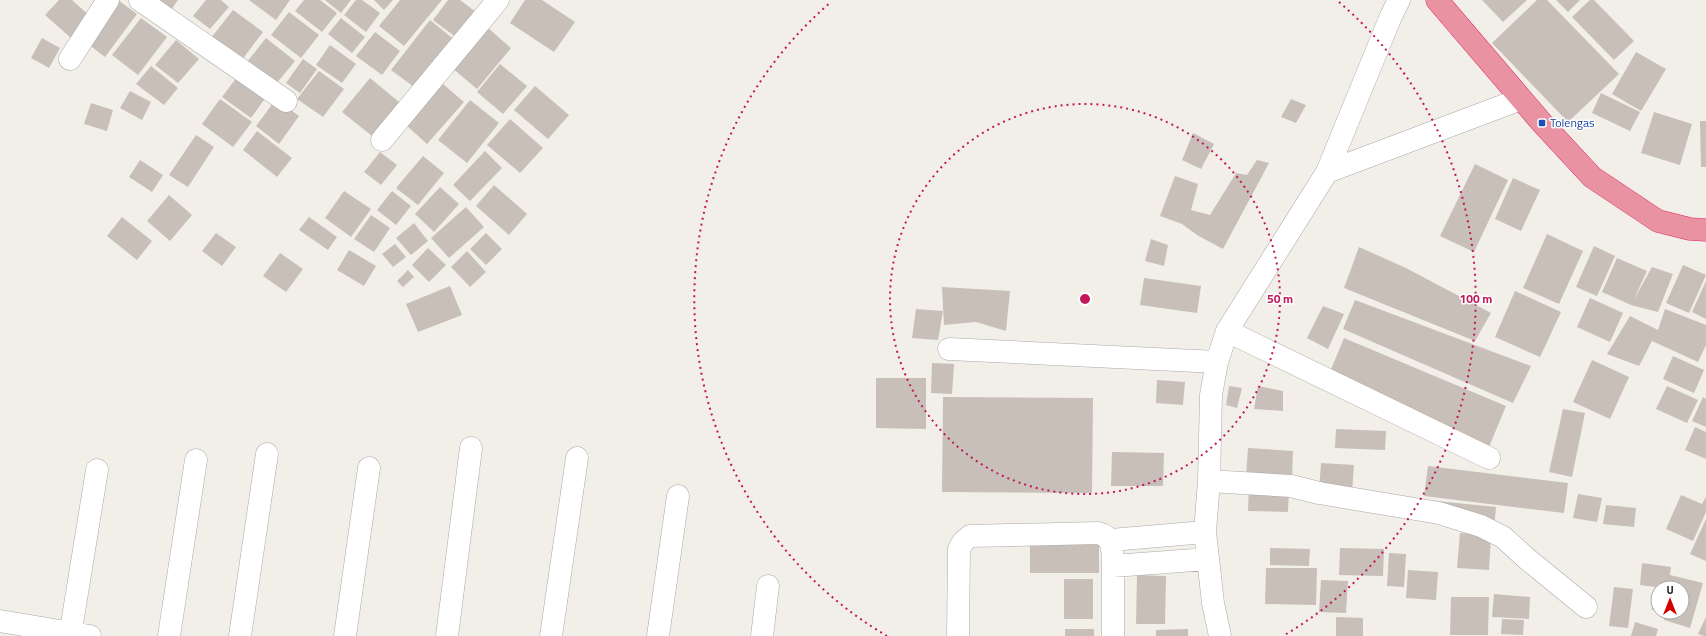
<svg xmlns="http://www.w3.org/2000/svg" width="1706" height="636" font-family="'Titillium Web',sans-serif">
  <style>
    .building { fill: #c7bfb8 }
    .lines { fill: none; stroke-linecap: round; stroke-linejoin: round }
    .minor-casing { stroke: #a9a9a9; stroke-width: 23 }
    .highway-casing { stroke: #dc2a67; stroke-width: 23 }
    .minor { stroke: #fff; stroke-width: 22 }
    .highway { stroke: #e892a2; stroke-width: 22 }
    .ring { fill: none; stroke: #c2185b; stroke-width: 2; stroke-dasharray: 2 4 }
    .transit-dot { fill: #1a4fb4; stroke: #fff; stroke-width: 1.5 }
    .labels { text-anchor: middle; stroke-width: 3; stroke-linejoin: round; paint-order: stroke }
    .transit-label { font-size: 12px; fill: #164399; stroke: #fff; text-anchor: start }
    .centre { fill: #c2185b; stroke: #fff; stroke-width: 2 }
    .ring-label { font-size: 12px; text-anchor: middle; font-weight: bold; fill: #c2185b; stroke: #fff; stroke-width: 3; stroke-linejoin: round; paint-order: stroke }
  </style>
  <rect width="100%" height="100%" fill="#f2efe9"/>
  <path class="building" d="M59,0H72L91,17L71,38L45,15Z
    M118,0L137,14L105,57L84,41Z
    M158,0H178L171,10Z
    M206,0H221L229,7L210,29L193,16Z
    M249,0H290L276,20Z
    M304,0H320L337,13L322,32L295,11Z
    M325,0H351L341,13Z
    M356,0H362L380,13L366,32L344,15Z
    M374,0H393L384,10Z
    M400,0H442L404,46L379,26Z
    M448,0H460L480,15L461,41L433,20Z
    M525,0H542L575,22L554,52L510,23Z
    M1482,0H1527L1503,22Z
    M1537,0H1547L1619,74L1568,122L1492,43Z
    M1556,0H1580L1568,12Z
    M1590,0H1594L1634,41L1614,60L1572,17Z
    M233,10L263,32L241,61L211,38Z
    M289,12L319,35L301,58L271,35Z
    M141,18L167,37L138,75L112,55Z
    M341,18L365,37L352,53L328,34Z
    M430,20L456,41L418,90L391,70Z
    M487,27L511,48L477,89L452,68Z
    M375,32L400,51L382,75L356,56Z
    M42,38L60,48L49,68L31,58Z
    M266,38L295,61L276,84L247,62Z
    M176,40L199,59L178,83L155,65Z
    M330,45L356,64L342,83L316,65Z
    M1636,52L1666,69L1641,111L1612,94Z
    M303,59L317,69L300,93L286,83Z
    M500,64L527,86L503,114L477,92Z
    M151,66L178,88L164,105L136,84Z
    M319,71L344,89L323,117L297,99Z
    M240,73L269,93L251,118L222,97Z
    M370,78L399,102L372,136L342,112Z
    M443,84L464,102L427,144L406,125Z
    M535,86L569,115L548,139L514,110Z
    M130,91L151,102L142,120L120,108Z
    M1601,93L1640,112L1630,131L1592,113Z
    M220,99L252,122L233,147L202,124Z
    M276,99L299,116L279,144L256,126Z
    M1291,99L1306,105L1296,123L1281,117Z
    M470,100L499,123L467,163L438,140Z
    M91,103L113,110L107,131L84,124Z
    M1654,112L1692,124L1680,165L1641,153Z
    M510,119L543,148L520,173L487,145Z
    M1700,121H1706V167H1701Z
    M257,131L292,158L277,177L243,150Z
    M1193,133L1214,144L1201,169L1182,160Z
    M196,135L214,147L188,187L169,175Z
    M485,151L502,168L470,201L453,185Z
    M380,152L397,165L381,185L364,172Z
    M423,156L444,173L418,205L396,188Z
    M140,160L163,175L152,192L129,177Z
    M1257,160L1269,163L1223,249L1197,235L1182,224L1160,216L1175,176L1198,184L1191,210L1210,215L1236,173L1247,175Z
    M1475,164L1508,180L1474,252L1440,236Z
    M1513,178L1540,190L1521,231L1495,219Z
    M494,185L527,214L509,235L476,206Z
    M440,187L459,204L434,232L415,214Z
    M344,191L371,209L351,237L325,218Z
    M392,191L411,206L396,225L377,210Z
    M169,195L192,215L170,241L147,221Z
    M466,207L484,227L449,258L431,238Z
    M371,215L390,228L374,252L354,239Z
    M122,217L152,241L137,260L107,236Z
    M309,217L337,237L328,250L299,230Z
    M414,223L428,241L411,255L396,238Z
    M216,233L236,247L222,266L202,251Z
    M486,233L502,249L486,265L470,249Z
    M1547,234L1583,251L1559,304L1523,288Z
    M1151,239L1168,245L1164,266L1145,261Z
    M395,244L406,257L393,267L382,254Z
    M1594,246L1615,256L1597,296L1576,287Z
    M1359,247L1406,268L1491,313L1475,341L1344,288Z
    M428,248L446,265L429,282L412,265Z
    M349,250L376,266L364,286L337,270Z
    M467,251L486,272L470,287L451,267Z
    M280,253L303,269L286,292L263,276Z
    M1617,258L1647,271L1633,301L1652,267L1673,274L1658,312L1631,305L1602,292Z
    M1683,265L1706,275L1689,313L1666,303Z
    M408,270L414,277L403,287L397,281Z
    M1144,278L1201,286L1197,313L1140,305Z
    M1706,281V319L1692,312Z
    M450,286L462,315L418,332L406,304Z
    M942,287L1010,291L1006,331L976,322L944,325Z
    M1515,291L1561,312L1540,357L1495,337Z
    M1590,298L1623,313L1610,342L1577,327Z
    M1355,300L1531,366L1513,403L1343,329Z
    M1323,306L1344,314L1328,349L1307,338Z
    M916,309L943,311L938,340L912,338Z
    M1665,309L1706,325V345L1698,362L1652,341L1639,366L1607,354L1630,316L1658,330Z
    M1344,338L1506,406L1489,447L1327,379Z
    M1673,356L1704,370L1694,393L1663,379Z
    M1592,360L1629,377L1610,419L1573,402Z
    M932,363L954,364L952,394L931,393Z
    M876,378H926V429L876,428Z
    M1157,380L1185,382L1183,405L1156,403Z
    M1229,386L1242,388L1237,408L1226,405Z
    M1258,386L1283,391V411L1254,409Z
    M1667,386L1698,400L1687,423L1656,409Z
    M943,397L1093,398L1092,493L942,492Z
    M1703,397L1706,399V427L1692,421Z
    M1563,409L1585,413L1572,477L1549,472Z
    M1695,427L1706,432V459L1685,450Z
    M1336,429L1386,431L1385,450L1335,448Z
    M1248,448L1293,451L1292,480L1246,477Z
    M1112,452L1164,453L1163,486H1111Z
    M1321,463L1354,465L1352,493L1319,491Z
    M1428,466L1568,483L1564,513L1424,496Z
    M1249,485L1289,487L1288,512L1248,511Z
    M1578,494L1602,498L1597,522L1573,518Z
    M1681,495L1702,504L1706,497V512L1693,541L1666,529Z
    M1427,500L1496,507L1494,529L1424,522Z
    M1606,505L1636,508L1634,527L1603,524Z
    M1706,519V561L1690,554Z
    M1460,533L1491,535L1489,570L1457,568Z
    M1030,541H1099V573H1030Z
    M1270,548L1310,549L1309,566L1270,565Z
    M1340,548L1384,549L1383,576L1339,575Z
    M1389,553L1406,554L1404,587L1387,586Z
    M1642,563L1671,567L1670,575L1703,583L1690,628L1664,620L1665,612H1682V588H1658V610H1652L1655,587L1640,585Z
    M1266,568H1317L1316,605L1265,604Z
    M1408,570L1438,572L1436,600L1406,598Z
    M1137,575L1166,576L1165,624H1136Z
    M1064,579H1093V619H1064Z
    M1321,580L1348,581L1346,613L1319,612Z
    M1614,587L1633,589L1628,628L1609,626Z
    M1494,594L1530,597L1529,619L1492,617Z
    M1451,597H1489L1488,635H1450Z
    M1336,617L1363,618V636H1336Z
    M1706,617V636H1704L1698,634Z
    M1502,619L1524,620L1523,635L1501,634Z
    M1635,622L1658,629L1656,636H1631Z
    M1065,629H1094V636H1065Z
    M1188,629V636H1156V630Z"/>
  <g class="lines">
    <defs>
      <path id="minor" d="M140,0L286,101
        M70,59L108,0
        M382,140L498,0
        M1327,172L1521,99
        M1227,331L1489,458
        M949,349L1217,362
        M1209,481L1291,486L1319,493L1439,513L1481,526L1503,537L1526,558L1586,607
        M1111,540L1205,532
        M1113,566V636
        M0,621L90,636
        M70,636L97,470
        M169,636L196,460
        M240,636L267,454
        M345,636L369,468
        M447,636L471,448
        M551,636L577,458
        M658,636L678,496
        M762,636L768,586
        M958,636L959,549L963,542L970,536L1098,533C1115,537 1112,552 1113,566L1208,559
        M1220,636L1213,603L1205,532L1209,481L1211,395L1217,362L1227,331L1327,172L1391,16L1399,0"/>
      <path id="highway" d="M1437,0L1542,123L1592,177L1658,221L1690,229L1706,230"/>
    </defs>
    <use href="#minor" class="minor-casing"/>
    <use href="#highway" class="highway-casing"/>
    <use href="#minor" class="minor"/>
    <use href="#highway" class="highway"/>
  </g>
  <g class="ring">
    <circle cx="1085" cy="299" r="195"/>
    <path d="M887 636A391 391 0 0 1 831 2M1339 2A391 391 0 0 1 1283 636"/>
  </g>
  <rect class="transit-dot" x="1538" y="119" width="8" height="8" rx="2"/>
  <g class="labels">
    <g class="transit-label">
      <text x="1550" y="127">Tolengas</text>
    </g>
  </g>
  <circle cx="1085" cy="299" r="6" class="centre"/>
  <g class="ring-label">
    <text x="1280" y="303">50 m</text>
    <text x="1476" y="303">100 m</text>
  </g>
  <g transform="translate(1670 600)"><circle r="19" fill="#ffffff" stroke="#a7a7a7"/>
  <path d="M0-3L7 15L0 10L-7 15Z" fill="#d40000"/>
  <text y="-6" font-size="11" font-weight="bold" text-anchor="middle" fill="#222222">U</text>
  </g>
</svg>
